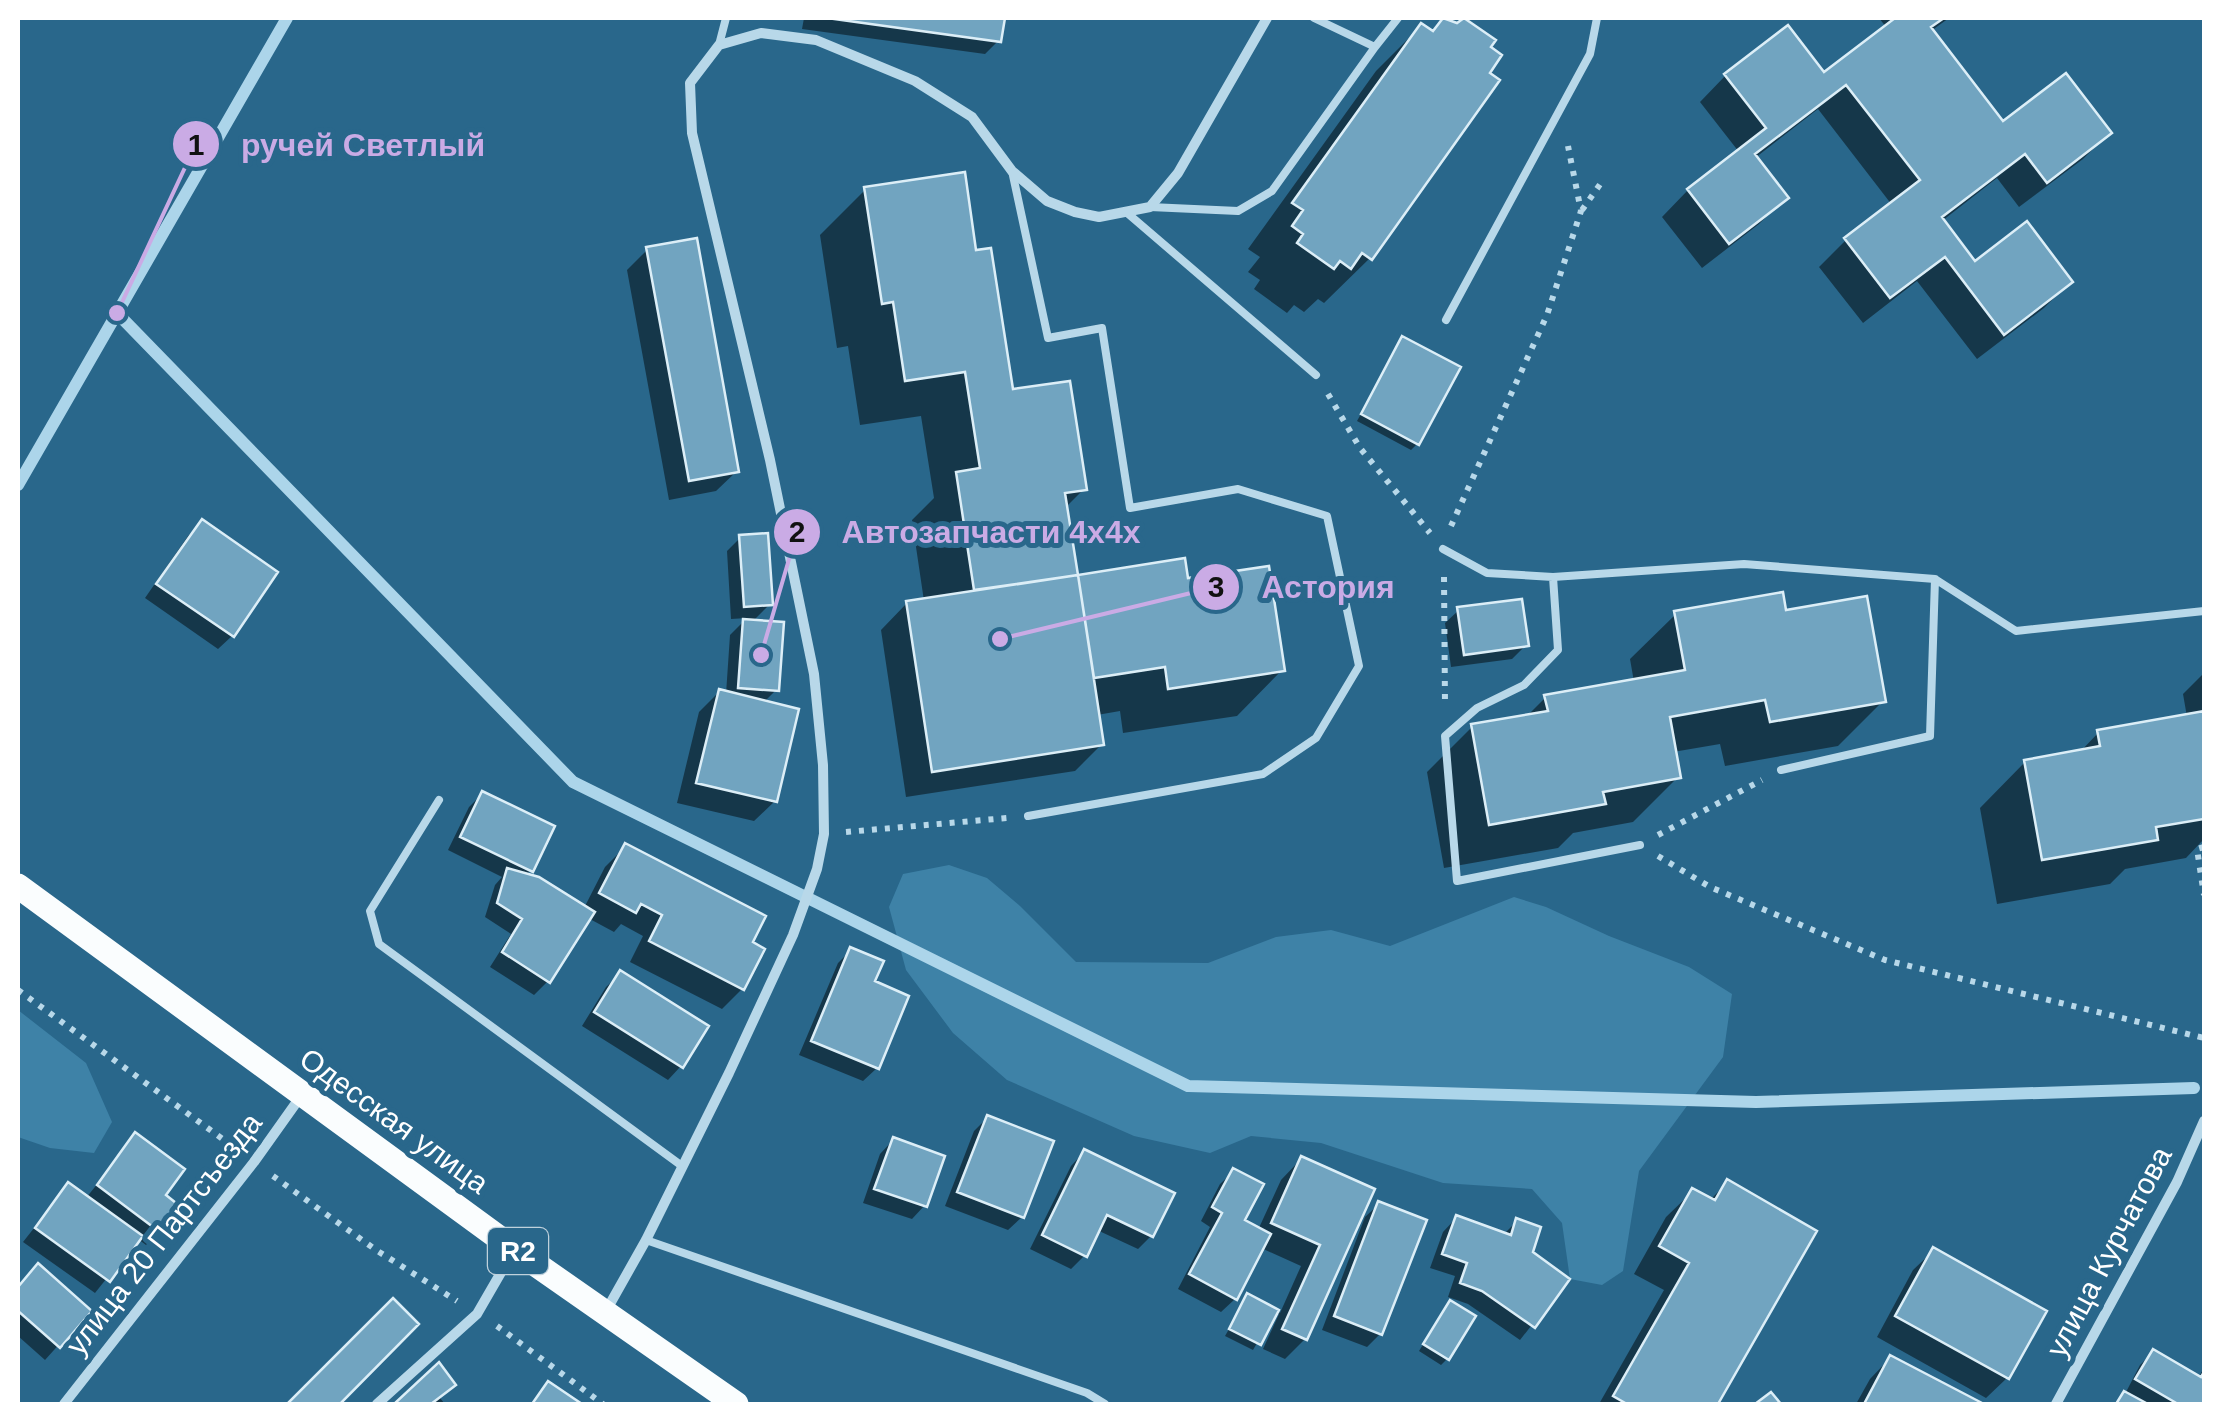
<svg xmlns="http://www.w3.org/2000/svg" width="2222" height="1422" font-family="Helvetica,sans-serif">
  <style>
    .green { fill: #3e82a7 }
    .shadow { fill: #0007 }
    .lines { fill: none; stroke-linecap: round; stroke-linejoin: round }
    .stream { stroke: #acd5ea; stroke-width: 12 }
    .building { fill: #71a4c0; stroke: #dceef7; stroke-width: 2.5 }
    .path { stroke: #b8d8e9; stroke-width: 6; stroke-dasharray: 5 8; stroke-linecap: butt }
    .service { stroke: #b8d8e9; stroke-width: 8 }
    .minor { stroke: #b8d8e9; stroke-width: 10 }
    .primary { stroke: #fafdfe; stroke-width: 25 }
    .labels { text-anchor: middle; stroke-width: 10; stroke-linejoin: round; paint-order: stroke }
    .shield { fill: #29678b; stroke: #bfd1dc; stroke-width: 2.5 }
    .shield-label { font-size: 28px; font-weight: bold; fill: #fff }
    .street-label { font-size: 30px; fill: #fff; stroke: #29678b }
    .leader { fill: none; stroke: #caabe5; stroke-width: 4 }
    .callout-dot { fill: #caabe5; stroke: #29678b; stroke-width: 4 }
    .mark-label { font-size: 30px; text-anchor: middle; font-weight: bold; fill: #111 }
    .callout-label { font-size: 32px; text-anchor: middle; font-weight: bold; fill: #caabe5; stroke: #29678b; stroke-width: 10; stroke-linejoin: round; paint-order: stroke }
  </style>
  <rect width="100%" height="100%" fill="#29678b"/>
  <path class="green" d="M949,865L987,878L1020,906L1076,962L1208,963L1276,937L1331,930L1390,946L1514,897L1546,907L1609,936L1689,967L1732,994L1723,1057L1639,1171L1623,1271L1602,1285L1570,1279L1562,1223L1532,1189L1443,1183L1321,1143L1251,1136L1210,1153L1134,1136L1007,1080L953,1033L906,970L889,907L903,874Z
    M18,1010L86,1063L112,1122L94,1153L50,1148L18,1137Z"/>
  <path class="shadow" d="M804,18H1002L999,40L985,54L802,29Z
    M1445,18L1456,25L1462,19L1492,41L1370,258L1324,303L1318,299L1304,312L1294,305L1287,313L1254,289L1260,280L1248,272L1260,257L1248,249L1376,71L1421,26L1430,33Z
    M1879,18H1949L1931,31L2002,125L2109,133L2083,159L2019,207L1997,178L1942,221L1974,264L2070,282L2044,308L1977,359L1917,281L1863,323L1819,267L1846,240L1892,205L1818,109L1755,158L1785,198L1759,224L1702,268L1662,217L1688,190L1739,152L1700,102L1726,75H1824L1886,27Z
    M865,190L974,253L1011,392L1084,489L1065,508L1076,577L1183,561L1186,581L1282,670L1237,716L1123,733L1120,711L1097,715L1102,744L1075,771L906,797L881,630L907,603L924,601L912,520L934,498L921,416L860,425L848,346L837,348L820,235Z
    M648,249L737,471L716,491L669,500L627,270Z
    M1403,339L1417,444L1411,450L1357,421Z
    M202,522L275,573L232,636L218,649L145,598L188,536Z
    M740,538L770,604L752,622L776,690L763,703L775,801L754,821L677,803L699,712L719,692L726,694L730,635L747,618L731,619L727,551Z
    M1459,610L1526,645L1512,659L1451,667L1445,623Z
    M1784,613L1883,701L1838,746L1725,766L1720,744L1673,752L1678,777L1633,822L1573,833L1558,848L1444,868L1427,772L1472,727L1526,717L1546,697L1634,682L1630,659L1676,614Z
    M2204,673V839L2186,858L2125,869L2110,884L1997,904L1980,808L2025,762L2079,753L2099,732L2187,717L2183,694Z
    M482,794L531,870L525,876L584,908L605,867L626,846L750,943L742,989L722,1009L630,962L643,936L621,924L614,932L588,918L548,981L534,995L490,967L511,934L485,917L495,885L502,877L448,850L469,807Z
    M851,950L877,1068L863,1081L799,1055L838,963Z
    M620,974L681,1066L668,1080L582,1026L606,987Z
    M987,1118L1022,1217L1008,1230L945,1206L974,1131Z
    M136,1136L159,1231L146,1245L138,1239L95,1293L23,1242L68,1185L86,1198Z
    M893,1140L925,1205L912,1219L863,1203L880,1154Z
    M1084,1152L1151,1236L1138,1249L1097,1230L1085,1255L1071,1269L1030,1249L1071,1166Z
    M1301,1159L1372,1191L1305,1339L1285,1359L1263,1349L1279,1314L1275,1312L1253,1350L1225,1336L1248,1296L1280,1313L1301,1266L1261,1248L1235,1299L1221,1312L1178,1289L1210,1227L1201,1221L1220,1184L1234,1171L1242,1222L1258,1230L1281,1180Z
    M1728,1182L1813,1232L1715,1404H1599L1664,1290L1634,1274L1666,1217L1693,1191L1710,1200Z
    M1379,1204L1380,1334L1367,1347L1322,1330L1365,1217Z
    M1456,1218L1503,1235L1517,1221L1530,1253L1567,1280L1520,1340L1468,1304L1448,1297L1455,1276L1430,1268L1443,1232Z
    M1934,1250L2044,1312L2007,1378L1986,1398L1877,1337L1913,1270Z
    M25,1280L89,1311L45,1360L18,1336V1288Z
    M1445,1309L1447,1359L1441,1365L1419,1351Z
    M2153,1352L2198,1378L2204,1368V1404H2114L2125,1394L2140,1365Z
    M1890,1358L1978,1404H1856L1870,1379Z
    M439,1366L453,1385L440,1398L445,1404H398Z"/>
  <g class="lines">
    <path class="stream" d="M117,313L573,782L1188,1086L1756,1102L2194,1088
      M18,485L287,18"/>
  </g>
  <path class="building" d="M827,18H1005L1001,42Z
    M1443,18L1457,23L1464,18L1496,40L1491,47L1502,55L1490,73L1500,80L1372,260L1362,253L1351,269L1340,261L1334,269L1297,243L1303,234L1292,226L1303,210L1292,203L1421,23L1433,31Z
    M1895,18H1944L1931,27L2003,121L2066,73L2112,133L2047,183L2025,154L1942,217L1975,261L2027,221L2073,282L2004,335L1945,257L1890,298L1844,238L1920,180L1846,85L1755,154L1789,198L1729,244L1687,189L1766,128L1724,74L1788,25L1824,72Z
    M965,172L976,250L991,248L1013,389L1070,381L1087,490L1065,493L1078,575L974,590L956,472L980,468L965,372L905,381L893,302L882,304L864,187Z
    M697,238L739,472L689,481L646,247Z
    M1402,336L1461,367L1419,445L1361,414Z
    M202,519L278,572L234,637L156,584Z
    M768,533L773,605L744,607L739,535Z
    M1185,558L1188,578L1269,566L1285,671L1168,689L1165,667L1094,678L1078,575Z
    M1078,575L1104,745L932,772L906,601Z
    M1783,592L1786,610L1867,596L1886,702L1770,722L1765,700L1670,717L1681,778L1603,792L1606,804L1489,825L1471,724L1548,711L1544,695L1685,670L1674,611Z
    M1522,599L1529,646L1464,655L1457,607Z
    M743,619L784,622L779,691L738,688Z
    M719,689L799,709L777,802L696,783Z
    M2204,711V819L2156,827L2158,840L2042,860L2024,760L2100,746L2097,730Z
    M482,791L555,826L533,872L460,837Z
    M625,843L766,916L753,942L765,949L744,990L649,941L662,915L641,904L636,913L599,893Z
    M507,868L539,877L595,912L550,983L502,952L522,919L497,903Z
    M850,947L884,961L875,981L909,996L879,1069L811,1041Z
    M620,970L709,1026L683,1068L594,1012Z
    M987,1115L1054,1141L1024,1218L957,1192Z
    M135,1132L185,1169L166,1195L181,1207L161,1233L97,1185Z
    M893,1137L945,1156L927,1207L874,1189Z
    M1084,1149L1175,1193L1153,1237L1107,1215L1087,1257L1042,1235Z
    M1301,1156L1375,1189L1307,1340L1282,1329L1320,1245L1271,1223Z
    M1233,1168L1264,1184L1245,1220L1271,1234L1237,1300L1189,1274L1222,1213L1212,1207Z
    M1727,1179L1817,1231L1718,1404H1627L1613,1396L1689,1263L1659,1246L1692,1188L1715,1200Z
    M68,1182L143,1236L110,1282L35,1228Z
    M1378,1201L1427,1220L1382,1335L1334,1316Z
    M1456,1215L1511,1235L1516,1218L1541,1227L1533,1252L1570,1279L1535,1328L1482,1291L1460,1283L1467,1263L1442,1254Z
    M1933,1247L2047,1311L2009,1379L1895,1316Z
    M38,1263L92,1311L60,1348L18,1311V1287Z
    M1247,1293L1279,1310L1261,1345L1229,1329Z
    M393,1298L419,1324L340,1404H287Z
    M1450,1300L1476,1316L1449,1360L1423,1344Z
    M2153,1349L2201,1377L2204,1372V1404H2178L2135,1379Z
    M1890,1355L1984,1404H1864Z
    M439,1362L456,1385L431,1404H394Z
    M548,1381L582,1404H532Z
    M2124,1391L2148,1404H2116Z
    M1771,1392L1781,1404H1755Z"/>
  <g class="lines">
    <path class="path" d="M1582,210L1601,183
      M1328,394L1360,448L1430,533
      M1451,526L1547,315L1581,211L1568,146
      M1444,577L1445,705
      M846,832L1007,818
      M1658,835L1762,780
      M2204,847L2197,849L2204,895
      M1658,856L1710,887L1885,960L2204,1038
      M18,990L235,1148
      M273,1176L376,1250L457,1301
      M497,1326L603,1404"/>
    <path class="service" d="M1314,18L1375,47L1398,18
      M719,45L726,18
      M1012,171L1048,338L1102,328L1130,508L1238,489L1327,516L1359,666L1316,738L1263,774L1028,816
      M1150,207L1238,211L1272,191L1375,47
      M1126,212L1316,375
      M1446,320L1590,54L1597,18
      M1443,549L1487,573L1553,577L1744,564L1935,579L2016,631L2204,611
      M1553,577L1558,650L1524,685L1477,708L1445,736L1457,881L1640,845
      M1781,770L1930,736L1935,579
      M439,800L370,911L379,944L682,1166
      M646,1240L1087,1393L1105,1404"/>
    <path class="minor" d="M606,1311L646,1240L729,1073L793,935L817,869L824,834L823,765L814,674L770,460L692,133L690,83L719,45L761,33L816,40L915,81L972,117L1012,171L1047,201L1075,212L1099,217L1150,207L1178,173L1267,18
      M64,1404L254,1162L301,1096
      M377,1404L477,1314L514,1250
      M2056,1404L2177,1182L2204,1121"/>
    <path class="primary" d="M18,886L514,1249L736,1404"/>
  </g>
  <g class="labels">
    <rect class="shield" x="488" y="1228" width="60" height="46" rx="8"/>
    <g class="shield-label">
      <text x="518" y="1261">R2</text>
    </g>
    <g class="street-label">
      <text transform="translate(394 1121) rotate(36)" y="10">Одесская улица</text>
      <text transform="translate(164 1234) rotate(-52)" y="10">улица 20 Партсъезда</text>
      <text transform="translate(2109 1252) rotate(-62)" y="10">улица Курчатова</text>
    </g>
  </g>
  <path class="leader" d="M117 313L196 144M761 655L797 532M1000 639L1216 587"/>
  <g class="callout-dot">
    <circle cx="117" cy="313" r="10"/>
    <circle cx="761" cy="655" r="10"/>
    <circle cx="1000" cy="639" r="10"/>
    <circle cx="196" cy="144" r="25"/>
    <circle cx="797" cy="532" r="25"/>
    <circle cx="1216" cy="587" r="25"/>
  </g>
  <g class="mark-label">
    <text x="196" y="155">1</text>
    <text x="797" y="542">2</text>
    <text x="1216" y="597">3</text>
  </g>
  <g class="callout-label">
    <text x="363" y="156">ручей Светлый</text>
    <text x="991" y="543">Автозапчасти 4х4х</text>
    <text x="1328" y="598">Астория</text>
  </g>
  <rect width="2222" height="1422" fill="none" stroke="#ffffff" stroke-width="40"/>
</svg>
